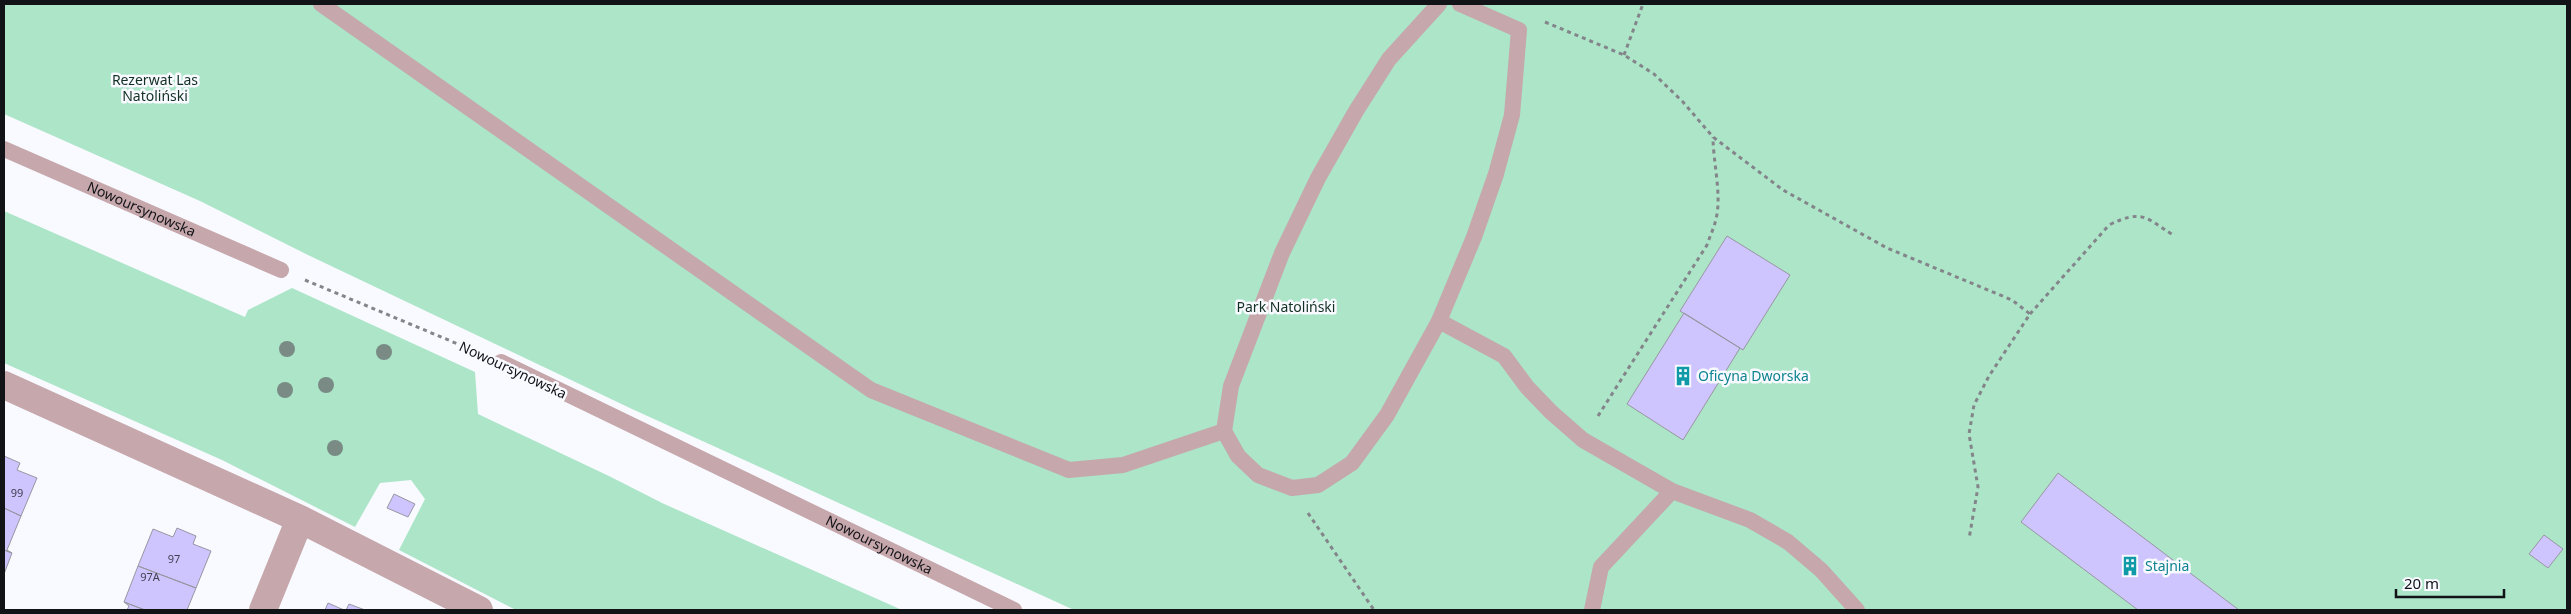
<svg xmlns="http://www.w3.org/2000/svg" width="2571" height="614" font-family="'Noto Sans',sans-serif">
  <style>
    .green { fill: #ace5c8 }
    .building { fill: #cfc5fe; stroke: #9896a1 }
    .lines { fill: none; stroke-linecap: round; stroke-linejoin: round }
    .path { stroke: #84858a; stroke-width: 3; stroke-dasharray: 4 4; stroke-linecap: butt }
    .service { stroke: #c5a7ac; stroke-width: 16 }
    .minor { stroke: #c5a7ac; stroke-width: 28 }
    .tree { fill: #7a8b86 }
    .labels { text-anchor: middle; stroke-width: 5; stroke-linejoin: round; paint-order: stroke }
    .number-label { font-size: 11px; fill: #414051 }
    .park-label { font-size: 14px; fill: #133123; stroke: #f9faff }
    .street-label { font-size: 14px; fill: #121317; stroke: #f9faff }
    .culture-label { font-size: 14px; fill: #0d838f; stroke: #f9faff; text-anchor: start }
  </style>
  <rect width="100%" height="100%" fill="#f9faff"/>
  <path class="green" d="M4,4H2567V610H1074L632,409L308,255L200,201L4,114Z
    M4,211L245,317L248,310L292,288L475,372L478,414L611,477L662,503L902,610H516L399,550L425,499L411,480L380,483L355,527L222,460L4,363Z"/>
  <path class="building" d="M1727,236L1790,275L1743,350L1680,311Z
    M1684,313L1740,348L1683,440L1627,404Z
    M4,456L20,463L17,470L37,478L21,516L4,508Z
    M2058,473L2239,610H2138L2021,522Z
    M394,494L415,504L408,517L387,508Z
    M4,508L21,516L7,550L12,553L4,550Z
    M177,528L196,536L193,544L211,551L196,588L138,566L153,529L173,537Z
    M2544,535L2563,549L2548,568L2529,554Z
    M4,550L12,553L4,574Z
    M138,566L196,588L187,610H145L124,602Z
    M124,602L145,610H127L129,606Z
    M328,603L344,610H325Z
    M349,604L365,610H346Z"/>
  <g class="lines">
    <path class="path" d="M1545,22L1624,55L1654,74L1683,102L1713,137L1783,190L1887,248L2012,300L2030,314L1989,376L1974,405L1969,434L1978,487L1969,539
      M1624,55L1643,4
      M305,280L477,352
      M2030,314L2109,225C2142,209 2145,217 2173,235
      M1598,416L1707,245C1710,236 1714,228 1716,219C1722,195 1713,162 1713,137
      M1308,513L1374,610"/>
    <g class="service">
      <path d="M321,4L871,390L1069,470L1123,465L1224,431"/>
      <path d="M1439,4L1389,59L1356,111L1318,178L1282,253L1231,386L1224,431L1238,456L1258,475L1292,488L1318,485L1352,463L1387,415L1439,321L1474,237L1496,174L1512,115L1519,30L1460,4"/>
      <path id="s1" d="M4,149L281,270"/>
      <path d="M1439,321L1504,356L1527,387L1551,412L1583,440L1672,491L1750,520L1788,542L1821,570L1857,610"/>
      <path id="s2" d="M501,362L1014,610"/>
      <path d="M1592,610L1601,567L1672,491"/>
    </g>
    <path class="minor" d="M4,385L300,519L479,610
      M263,610L300,519"/>
  </g>
  <g class="tree">
    <circle cx="287" cy="349" r="8"/>
    <circle cx="384" cy="352" r="8"/>
    <circle cx="326" cy="385" r="8"/>
    <circle cx="285" cy="390" r="8"/>
    <circle cx="335" cy="448" r="8"/>
  </g>
  <defs>
    <symbol id="building-bare" viewBox="-9 -9 18 18"><path d="M-4-6H4V6H1V3H-1V6H-4ZM-2.5-4.3h1.7v1.8h-1.7ZM.8-4.3h1.7v1.8H.8ZM-2.5-1h1.7V.8h-1.7ZM.8-1h1.7V.8H.8Z" fill="#0f9aa8" stroke="#f9faff" stroke-width="2.5" paint-order="stroke"/></symbol>
  </defs>
  <g fill-rule="evenodd">
    <use href="#building-bare" x="1669" y="362" width="28" height="28"/>
    <use href="#building-bare" x="2116" y="552" width="28" height="28"/>
  </g>
  <g class="labels">
    <g class="number-label">
      <text x="17" y="497">99</text>
      <text x="174" y="563">97</text>
      <text x="150" y="581">97A</text>
    </g>
    <g class="park-label">
      <text x="155" y="85">Rezerwat Las<tspan x="155" dy="16">Natoliński</tspan></text>
      <text x="1286" y="312">Park Natoliński</text>
    </g>
    <g class="street-label">
      <text dy="5" stroke="none"><textPath href="#s1" startOffset="150">Nowoursynowska</textPath></text>
      <text transform="translate(513 370) rotate(25)" y="5">Nowoursynowska</text>
      <text dy="5" stroke="none"><textPath href="#s2" startOffset="420">Nowoursynowska</textPath></text>
    </g>
    <g class="culture-label">
      <text x="1698" y="381">Oficyna Dworska</text>
      <text x="2145" y="571">Stajnia</text>
    </g>
  </g>
  <rect width="2571" height="614" fill="none" stroke="#121317" stroke-width="10"/>
  <path d="M2396 589v8h108v-8" fill="none" stroke="#121317" stroke-width="2.5"/>
  <text x="2404" y="589" font-size="15" fill="#121317" stroke="#f9faff" stroke-width="4" paint-order="stroke">20 m</text>
</svg>
